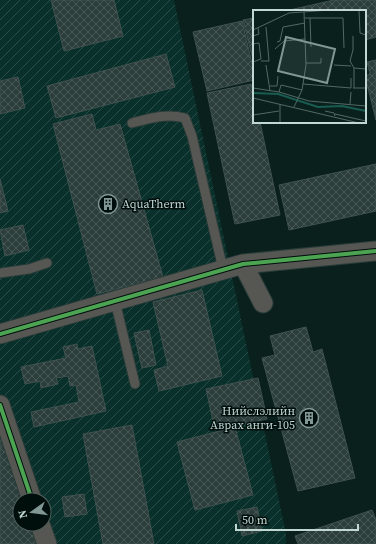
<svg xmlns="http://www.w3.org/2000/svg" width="376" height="544" font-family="'Source Serif 4',serif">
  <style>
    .industrial { fill: url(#industrial-furrows); fill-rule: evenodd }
    .building { fill: url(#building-cross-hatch); stroke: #405250 }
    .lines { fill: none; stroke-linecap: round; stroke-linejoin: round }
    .service-casing { stroke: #293c38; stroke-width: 11 }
    .minor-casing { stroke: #293c38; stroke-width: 21 }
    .service { stroke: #565653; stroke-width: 9 }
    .minor { stroke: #565653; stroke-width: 19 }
    .cycleway-casing { stroke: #010f0c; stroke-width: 6 }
    .cycleway { stroke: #4ca352; stroke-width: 4 }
    .labels { text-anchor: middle; stroke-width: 3; stroke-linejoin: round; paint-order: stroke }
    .poi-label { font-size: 12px; fill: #c1d7d2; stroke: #010f0c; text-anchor: start }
    .inset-river { fill: none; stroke: #195c52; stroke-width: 2 }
    .inset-road { fill: none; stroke: #536965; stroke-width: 1 }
    .view { fill: #819793; fill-opacity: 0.15; stroke: #819793; stroke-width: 2 }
    .inset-edge { fill: none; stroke: #c1d7d2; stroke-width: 2 }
  </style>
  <defs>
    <pattern id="industrial-furrows" width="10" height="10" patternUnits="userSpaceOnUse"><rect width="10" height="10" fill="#09302b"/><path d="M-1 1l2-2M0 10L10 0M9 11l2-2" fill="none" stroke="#2b4d49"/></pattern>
    <pattern id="building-cross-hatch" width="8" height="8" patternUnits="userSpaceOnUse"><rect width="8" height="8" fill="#2c3e3b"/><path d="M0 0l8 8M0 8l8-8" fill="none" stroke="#495956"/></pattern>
  </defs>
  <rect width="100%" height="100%" fill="#0a201d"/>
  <path class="industrial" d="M0,0H174L286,534V544H0ZM20,500H44V524H20Z"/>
  <path class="building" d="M51,0H114L123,36L64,51Z
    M334,0H376V37L365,40V11H285Z
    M254,18V64L243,20Z
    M242,21L254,72V80L207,91L193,32Z
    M166,54L175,87L56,118L47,86Z
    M376,60V120L365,76L370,74L367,62Z
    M18,77L25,108L0,114V81Z
    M251,84L254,95V122H260L280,215L235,224L207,93Z
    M92,114L96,130L120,124L163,277L97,294L53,124Z
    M376,164V211L289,230L279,185Z
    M0,179L8,211L0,213Z
    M23,225L29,250L5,256L0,230Z
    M202,290L222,376L159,391L154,370L168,366L153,302Z
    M306,327L313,352L322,349L355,478L298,491L262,358L275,355L270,336Z
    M149,330L156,365L142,368L134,333Z
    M77,344L78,349L92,346L106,411L34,427L31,412L79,402L76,385L70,386L68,376L56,378L58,384L41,388L40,381L25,384L21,367L66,358L63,347Z
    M258,378L267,419L215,430L206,389Z
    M0,418L26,500H20V524H34L40,544H0Z
    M132,425L154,544H103L83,434Z
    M235,427L253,495L195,510L177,442Z
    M84,494L87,514L65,517L62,497Z
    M257,507L262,531L242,536L237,511Z
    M372,510L376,520V544H298L295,536Z"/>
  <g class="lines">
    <defs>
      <path id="service" d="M132,123C151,118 166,113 185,118L192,136L223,269
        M0,273L29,269L47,263
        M115,301L135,384"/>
      <path id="minor" d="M243,264L263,303
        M0,334L243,264L376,251
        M0,405L32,500
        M40,524L47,544"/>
    </defs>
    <use href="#service" class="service-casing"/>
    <use href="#minor" class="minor-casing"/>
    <use href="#service" class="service"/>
    <use href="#minor" class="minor"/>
    <defs>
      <path id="cycleway" d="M0,334L243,264L376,251
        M0,405L32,500"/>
    </defs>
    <use href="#cycleway" class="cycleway-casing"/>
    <use href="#cycleway" class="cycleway"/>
  </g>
  <defs>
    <symbol id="building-ring" viewBox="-11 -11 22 22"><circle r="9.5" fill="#010f0c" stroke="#819793" stroke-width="1.5"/><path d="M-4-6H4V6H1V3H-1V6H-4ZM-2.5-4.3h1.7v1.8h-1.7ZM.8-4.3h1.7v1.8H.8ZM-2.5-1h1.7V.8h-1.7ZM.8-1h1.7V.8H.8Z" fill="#819793"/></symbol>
  </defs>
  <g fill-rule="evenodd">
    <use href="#building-ring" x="97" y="193" width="22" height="22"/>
    <use href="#building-ring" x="298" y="407" width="22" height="22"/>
  </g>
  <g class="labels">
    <g class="poi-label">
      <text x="122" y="208">AquaTherm</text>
      <text x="295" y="415" text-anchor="end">Нийслэлийн<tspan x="295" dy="14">Аврах анги-105</tspan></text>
    </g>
  </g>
  <g transform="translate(253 10)">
    <rect width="113" height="113" fill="#0a201d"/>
    <path class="inset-river" d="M0,83L25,84L65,97L89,96L113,101"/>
    <path class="inset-road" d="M106,0L107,23L113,25M52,8H90L91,38M57,8L58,37M0,20L36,3L76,0M0,26L6,24L5,18M100,26V40L97,51L101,58V78M24,32L27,31L30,17L52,13M0,34L6,33L8,49L0,52M22,39L31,31L52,29M8,51H16L13,17M53,53H68V48M13,55L17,81M81,55L98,56M101,58L113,59M50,74L98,78V68M17,76H24L25,66M0,78L26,82L56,91L113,96M100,78H113M26,82L28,75L49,80M0,88L106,113M27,94V113M97,94L98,82M41,97L49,80L53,55L51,2M72,101L81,103L82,106M82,104L113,111M0,105L26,101"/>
    <path class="view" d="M33,27L82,39L74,73L25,61Z"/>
    <rect width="113" height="113" class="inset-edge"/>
  </g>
  <g transform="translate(32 512) rotate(256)"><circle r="19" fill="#010f0c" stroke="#4e5f5b"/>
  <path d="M0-3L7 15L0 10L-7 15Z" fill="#819793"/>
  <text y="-6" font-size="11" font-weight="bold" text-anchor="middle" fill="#c1d7d2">N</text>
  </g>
  <path d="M236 524v6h122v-6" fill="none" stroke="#c1d7d2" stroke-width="2"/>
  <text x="242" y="524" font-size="12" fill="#c1d7d2" stroke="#010f0c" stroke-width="3" paint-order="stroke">50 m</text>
</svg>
